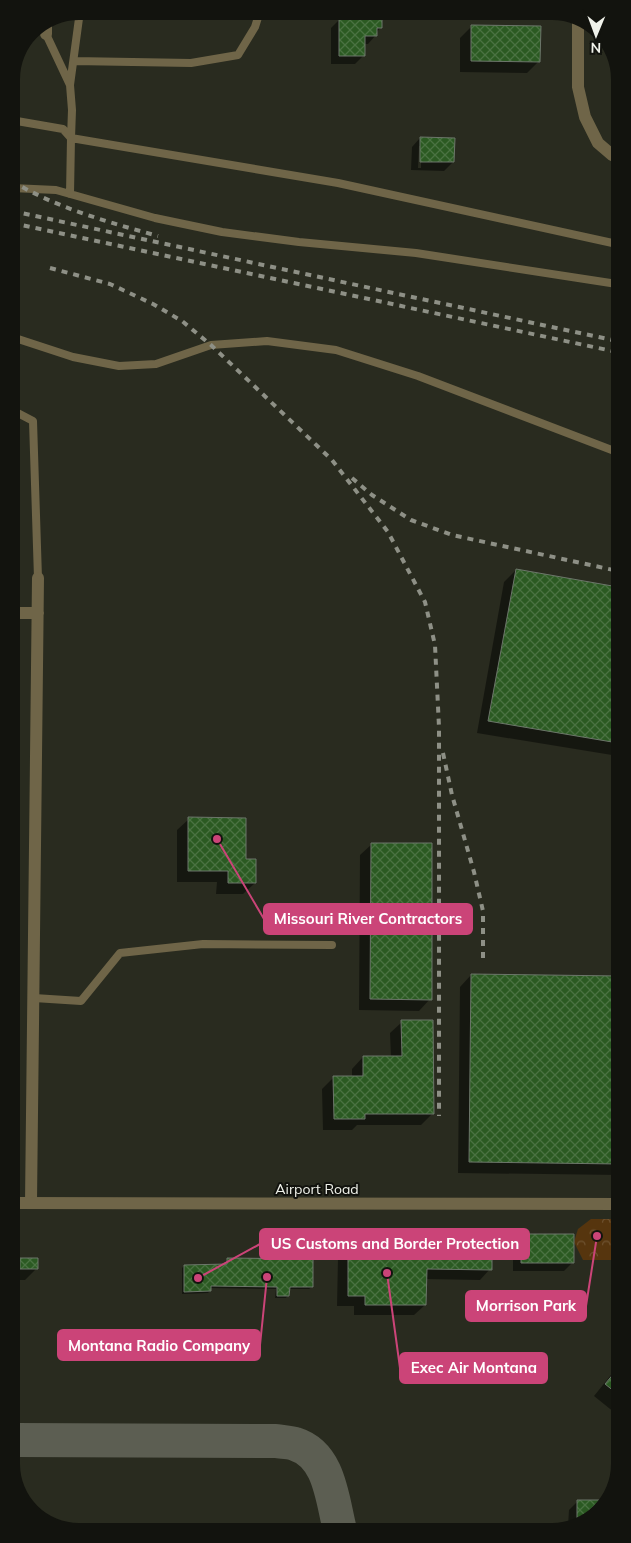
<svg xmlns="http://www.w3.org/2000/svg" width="631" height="1543" font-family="Mulish,sans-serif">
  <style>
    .park { fill: url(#park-crowns) }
    .shadow { fill: #0007; fill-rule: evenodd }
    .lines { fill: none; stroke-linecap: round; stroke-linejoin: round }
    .taxiway { stroke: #5c5e52; stroke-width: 34 }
    .building { fill: url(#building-cross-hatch); stroke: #6c766a }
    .service { stroke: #6f6548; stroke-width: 8 }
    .minor { stroke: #6f6548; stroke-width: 12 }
    .tertiary { stroke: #6f6548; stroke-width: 12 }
    .rail { stroke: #8e9086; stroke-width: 4; stroke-dasharray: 6 6; stroke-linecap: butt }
    .labels { text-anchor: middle; stroke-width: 4; stroke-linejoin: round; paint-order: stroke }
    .street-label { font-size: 14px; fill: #f0f2ea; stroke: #12130e }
    .leader { fill: none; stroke: #cb4478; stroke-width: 2 }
    .callout-dot { fill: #cb4478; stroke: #12130e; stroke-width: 2 }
    .callout { fill: #cb4478; stroke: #cb4478; stroke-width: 2 }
    .callout-label { font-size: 15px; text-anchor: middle; font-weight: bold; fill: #fff }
  </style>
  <defs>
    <pattern id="park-crowns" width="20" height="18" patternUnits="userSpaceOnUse" patternTransform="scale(1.25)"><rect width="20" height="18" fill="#56350e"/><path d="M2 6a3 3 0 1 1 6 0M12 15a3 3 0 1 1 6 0" fill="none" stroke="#6f5331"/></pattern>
    <pattern id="building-cross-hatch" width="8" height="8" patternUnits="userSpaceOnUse" patternTransform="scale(1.25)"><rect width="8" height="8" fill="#2b5a22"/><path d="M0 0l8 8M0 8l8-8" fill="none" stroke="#4a7242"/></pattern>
  </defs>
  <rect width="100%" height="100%" fill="#292b1f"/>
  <path class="park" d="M591,1219H619V1260H583L574,1242L578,1229Z"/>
  <path class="shadow" d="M368,16L381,27L376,33V35L368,44H363V56L355,64H331V28L339,20H364Z
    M472,26L539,61L527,73L460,72V38Z
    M36,29V33L31,39H28L31,31Z
    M420,138L453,162L444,171L411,170L412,147ZM419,146H421V168H418Z
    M516,570L611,587L618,581V756L477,733L504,582Z
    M189,819L245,860L255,883L243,894H216L217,882H177V830Z
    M372,844L430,999L419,1011L359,1010L360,855Z
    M471,975L619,977V1175L458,1173L460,987Z
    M402,1022L433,1113L421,1125H357L352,1130H323L322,1089L334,1077H352V1069L363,1057H391L390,1033Z
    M521,1235L572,1263L564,1271H513V1244Z
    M364,1236L490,1269L480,1280L425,1279V1305L414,1315H354V1306H337L338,1258L348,1247H353Z
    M14,1259H36V1269L25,1280H14Z
    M227,1260L312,1287L309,1289H288V1295L286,1298H275L276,1289L210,1288V1291L208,1293L182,1294V1268L184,1266L225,1265V1262Z
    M619,1365L620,1417L594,1396Z
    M577,1502H607L606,1505L577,1526H568L569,1510Z"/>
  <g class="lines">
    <path class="taxiway" d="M15,1440L276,1441C282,1442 290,1442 295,1444C330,1455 332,1499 340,1530"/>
  </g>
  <path class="building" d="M368,15H382V28H377V36H365V56H339V19H368Z
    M471,25L541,26L540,62L471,61Z
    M420,137L455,138L454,162H420Z
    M516,569L618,587V743L488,721Z
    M188,817L246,818V859H256V883H228V871H188Z
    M371,843H432V1000L370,999Z
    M471,974L619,976V1164L469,1162Z
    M401,1020H433L434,1114H365V1119H334L333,1076H363V1056H402Z
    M436,1233L492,1234V1270L427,1269L426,1305H365V1296H348V1246H363L364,1235H436Z
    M521,1234H574V1263H521Z
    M20,1258H38V1269H20Z
    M227,1258L313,1259V1287H290L289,1296H277V1287L211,1286V1291L184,1292V1265L227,1264Z
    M620,1366V1396L605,1384Z
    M577,1500H607L606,1505L588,1518H577Z"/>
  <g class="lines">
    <path class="service" d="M46,34L70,85L72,110L71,138L338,183L617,244
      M74,61L191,63L238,55L255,27L260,11
      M70,85L80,11
      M11,120L63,129L71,138L70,194
      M12,188L56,190L155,218L222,232L299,242L416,253L617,284
      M12,337L73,357L119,366L156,364L211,345L267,341L336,350L418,376L617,452
      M12,410L33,421L38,578
      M34,998L81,1001L120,953L203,944L332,945"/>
    <path class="minor" d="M578,20V87L585,117L598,143L612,155L616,157
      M46,25V34
      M13,613H38
      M31,1203L38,578"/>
    <path class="tertiary" d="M14,1203L619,1204"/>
    <path class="rail" d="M12,181C56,208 108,222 158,236
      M12,211L617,341
      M12,223L617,352
      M50,268L110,284L153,304L182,321L211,345L332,460L388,532L425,602L435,645L439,727V1116
      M352,478L372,495L411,520L452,535L618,571
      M443,753L452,795L474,872L483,911V960"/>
  </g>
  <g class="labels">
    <g class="street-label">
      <text x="317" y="1194">Airport Road</text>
    </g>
  </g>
  <path d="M0 0H631V1543H0ZM79 20H552A59 59 0 0 1 611 79V1464A59 59 0 0 1 552 1523H79A59 59 0 0 1 20 1464V79A59 59 0 0 1 79 20Z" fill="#12130e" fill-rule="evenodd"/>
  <path class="leader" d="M217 839L264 919M198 1278L260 1244M597 1236L586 1306M267 1277L260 1345M387 1273L400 1368"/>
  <g class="callout-dot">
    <circle cx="217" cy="839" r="5"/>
    <circle cx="198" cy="1278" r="5"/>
    <circle cx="597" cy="1236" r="5"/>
    <circle cx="267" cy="1277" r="5"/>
    <circle cx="387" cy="1273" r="5"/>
  </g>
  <g class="callout">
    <rect x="264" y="904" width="208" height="30" rx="5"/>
    <rect x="260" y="1229" width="269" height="30" rx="5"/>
    <rect x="466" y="1291" width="120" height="30" rx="5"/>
    <rect x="58" y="1330" width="202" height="30" rx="5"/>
    <rect x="400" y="1353" width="147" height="30" rx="5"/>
  </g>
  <g class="callout-label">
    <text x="368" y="924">Missouri River Contractors</text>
    <text x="395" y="1249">US Customs and Border Protection</text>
    <text x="526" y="1311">Morrison Park</text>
    <text x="159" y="1351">Montana Radio Company</text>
    <text x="474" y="1373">Exec Air Montana</text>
  </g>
  <g transform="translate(596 35) rotate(181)" stroke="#12130e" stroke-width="4" paint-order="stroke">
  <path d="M0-4L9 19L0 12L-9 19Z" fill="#f0f2ea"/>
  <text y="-8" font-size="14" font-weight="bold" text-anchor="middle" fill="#f0f2ea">N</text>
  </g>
</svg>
